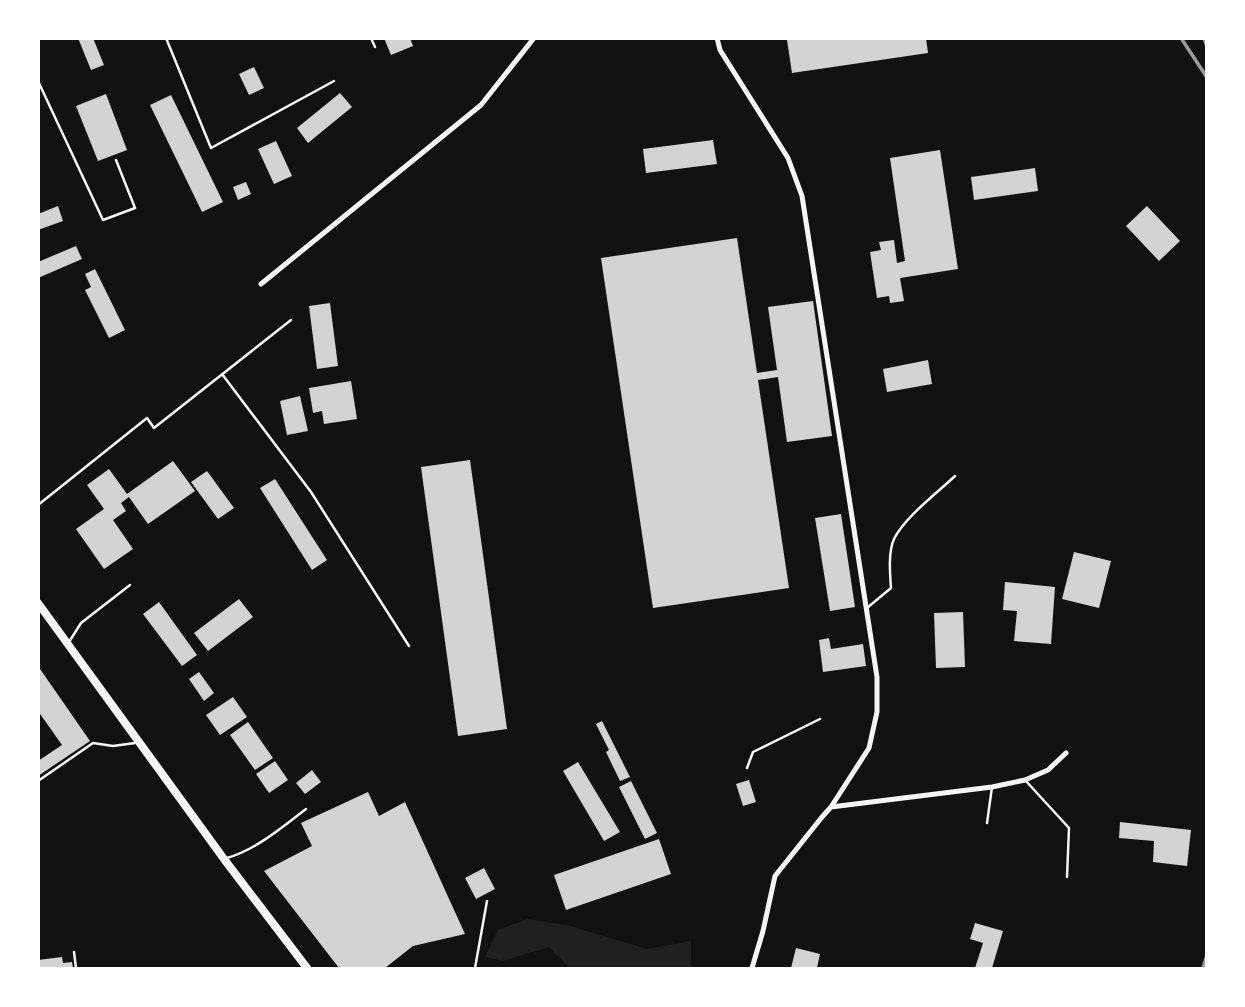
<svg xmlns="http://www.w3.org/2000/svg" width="1245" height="1007" font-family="'Crimson Pro',serif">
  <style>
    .green { fill: #202020 }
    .building { fill: #d3d3d3 }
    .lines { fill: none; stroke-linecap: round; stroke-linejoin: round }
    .service { stroke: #f5f5f5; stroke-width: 2.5 }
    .minor { stroke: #f5f5f5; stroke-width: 5 }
    .secondary { stroke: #f5f5f5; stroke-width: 8 }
    .rail { stroke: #9a9a9a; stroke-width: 3.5 }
  </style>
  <rect width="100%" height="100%" fill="#111"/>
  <path class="green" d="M528,919L570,926L647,949L691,941V968H570L549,947L503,961L485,957L498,930Z"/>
  <path class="building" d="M78,38H93L104,65L91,70Z
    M384,38H410L413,46L391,55Z
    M794,38H926L928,53L792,73L787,40Z
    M254,67L264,88L249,95L239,74Z
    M340,93L352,107L308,143L297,128Z
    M106,94L127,150L98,161L76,106Z
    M171,95L223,202L202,212L150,105Z
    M713,140L717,164L646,173L643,149Z
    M276,141L292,176L274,184L258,149Z
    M940,150L958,269L900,278L904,301L890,303L889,296L877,298L870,252L881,250L879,242L894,240L897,263L905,261L890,158Z
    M1035,168L1038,191L974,200L971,177Z
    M246,182L251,194L238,200L233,187Z
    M58,206L63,221L38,230V214Z
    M1147,206L1180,241L1159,261L1126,226Z
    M737,238L757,373L777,370L768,307L813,301L832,436L787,442L778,377L758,380L789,588L653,608L601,258Z
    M76,246L82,259L38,278V262Z
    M95,269L125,330L109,338L85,290L91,287L85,274Z
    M330,303L338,366L317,369L309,306Z
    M928,360L932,384L887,392L883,369Z
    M351,381L357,419L324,424L322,411L313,413L309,388Z
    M300,396L308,431L287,435L280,401Z
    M470,460L507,729L458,736L421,467Z
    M173,461L195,491L148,524L129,497L121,503L126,511L113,520L133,549L104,569L76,529L104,509L87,485L109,469L127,494Z
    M207,471L234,508L218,519L191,482Z
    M275,479L327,560L312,570L260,488Z
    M841,514L855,607L830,611L815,518Z
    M1074,552L1111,561L1099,608L1062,599Z
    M1005,582L1055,587L1051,644L1014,641L1017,611L1003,610Z
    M239,599L253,617L208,651L194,633Z
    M159,602L197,655L182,666L143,614Z
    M963,612L965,667L936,668L934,613Z
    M829,638L831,649L863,644L866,666L823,672L819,640Z
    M38,666L90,741L38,776V761L62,745L38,711Z
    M199,672L214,693L204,701L189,679Z
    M233,697L247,717L220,735L206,715Z
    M602,721L630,777L620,781L606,752L609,750L596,724Z
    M248,722L273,758L255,770L230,735Z
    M275,761L288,780L269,793L256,774Z
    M578,762L620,832L604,841L563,771Z
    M312,770L321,782L305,794L296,783Z
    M749,780L756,802L743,806L736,784Z
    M631,781L657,833L645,839L619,787Z
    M368,792L379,816L405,802L465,934L413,946L385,968H339L264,871L312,846L301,823Z
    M1120,822L1191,830L1187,866L1153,862L1154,841L1119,838Z
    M659,839L671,874L566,910L554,875Z
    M484,868L495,889L476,899L465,878Z
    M975,923L1003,931L992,968H975L983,943L970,939Z
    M796,948L820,954L817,968H791Z
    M62,957L63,963L72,962L73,968H38V960Z"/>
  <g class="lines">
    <path class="service" d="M166,38L211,148L334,81
      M371,38L375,47
      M38,81L103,220L135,208L116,160
      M222,374L311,492L409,646
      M38,505L147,418L154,428L291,320
      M867,608L891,588C890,574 888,552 894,539C905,517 937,493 955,476
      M69,642L81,623L130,585
      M747,768L753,752L820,719
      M1025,780L1069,828L1067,877
      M38,781L93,743L113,746L135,743
      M987,823L992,787
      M227,858C257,849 281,828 306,809
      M74,952L76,968
      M475,968L487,901"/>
    <path class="minor" d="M717,38L720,50L788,158L802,196L877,677V712L869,748L831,807L822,817L775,876L763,931L752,968
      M261,284L481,105L534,38
      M831,807L992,787L1025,780L1048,770L1066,753"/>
    <path class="secondary" d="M38,603L224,859L307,968"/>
    <path class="rail" d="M1181,38L1206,76
      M1204,38L1206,44
      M1203,968L1206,958"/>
  </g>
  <rect width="1245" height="1007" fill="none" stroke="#ffffff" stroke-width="80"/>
</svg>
